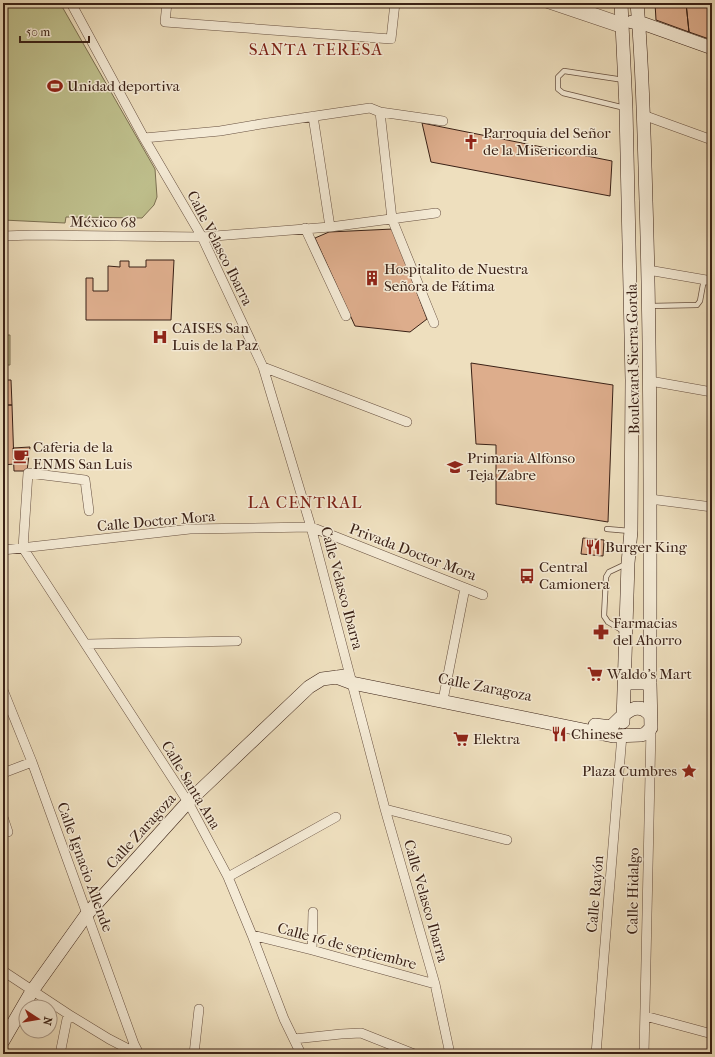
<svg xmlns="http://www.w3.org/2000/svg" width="715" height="1057" font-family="'IM FELL French Canon',serif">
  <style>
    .green { fill: #bfc08d; stroke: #7c7052 }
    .building { fill: #ddad8c; stroke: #3a2116 }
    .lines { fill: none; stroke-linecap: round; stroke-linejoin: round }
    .lane-casing { stroke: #675040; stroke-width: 6 }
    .street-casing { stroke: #675040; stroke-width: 10 }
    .secondary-casing { stroke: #3a2116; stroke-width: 14 }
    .lane { stroke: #f4ead5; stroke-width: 4.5 }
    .street { stroke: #f4ead5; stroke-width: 9 }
    .secondary { stroke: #f4ead5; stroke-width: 13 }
    .labels { text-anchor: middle; stroke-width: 3; stroke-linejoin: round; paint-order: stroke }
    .poi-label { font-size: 15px; fill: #3a2116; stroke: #f4ead5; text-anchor: start }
    .street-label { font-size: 15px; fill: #3a2116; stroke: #f4ead5 }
    .quarter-label { font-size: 17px; letter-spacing: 1px; fill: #7a1f14; stroke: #f4ead5 }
  </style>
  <rect width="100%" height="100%" fill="#eedfbe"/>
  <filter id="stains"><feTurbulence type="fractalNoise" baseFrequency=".005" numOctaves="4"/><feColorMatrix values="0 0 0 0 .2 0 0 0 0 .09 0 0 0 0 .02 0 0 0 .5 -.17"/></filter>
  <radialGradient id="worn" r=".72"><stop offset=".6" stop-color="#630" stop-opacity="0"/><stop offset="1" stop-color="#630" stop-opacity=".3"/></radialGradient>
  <path class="green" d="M3,3H60L155,169L157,197L154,205L142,218L66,217L65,223L3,220Z
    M3,335H10V365H3Z"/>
  <path class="building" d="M655,3H686L689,32L656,20Z
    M686,3H712V40L689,32Z
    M422,123L612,161L610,196L431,162Z
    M393,229L427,319L410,332L355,326L315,238L329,232Z
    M146,260H174L171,320H86V278H93V291H108V266L120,267V261H129V267H146Z
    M471,363L613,385L608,522L496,504V445L476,444Z
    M3,380H11L12,405H3Z
    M3,405H12L14,464L3,465Z
    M30,447L27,471H14L13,448Z
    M583,538L604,540L603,556L581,554Z"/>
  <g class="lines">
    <defs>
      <path id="lane" d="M624,80L564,71L558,77V89L563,93L625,108
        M650,306L697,305L700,301L704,279
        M607,529L630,531
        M625,632L608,622L604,616L606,577L609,572L626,564"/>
      <path id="street" d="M71,3L144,138L202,237L263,367L311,527L385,809L435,984L450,1054
        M167,3L165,22L391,39L395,3
        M546,3L623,29
        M567,3L622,22
        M380,112L392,219L434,323
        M643,115L712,140
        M313,116L330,227
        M144,138L220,131L261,124L370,108L380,112L443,121
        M305,228L346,316
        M3,236L32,235L202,237L330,227L436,213
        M648,270L712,281
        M263,367L407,422
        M650,381L712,392
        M650,499L712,507
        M89,511L85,480L28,473L23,548L188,802L228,877L252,935L284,1019L301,1054
        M3,550L190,529L311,527L483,595
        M87,644L237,641
        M3,690L32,762L134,1044L139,1054
        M444,695L465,588
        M3,773L32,762
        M385,809L507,840
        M3,817L8,832
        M228,877L336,817
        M252,935L312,950L435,984
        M312,950L313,912
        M3,971L68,1014L109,1039L138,1054
        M645,1016L712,1034
        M294,1039L341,1034L361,1033L414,1054
        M60,1054L68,1014
        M194,1054L199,1009
        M596,1054L622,735
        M644,1054L651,728"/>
      <path id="secondary" d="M621,3L626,108L632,380L631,531L628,563L623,722
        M632,22H639L712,48
        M336,677L352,683L613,736L641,735L645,734L651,728L650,683C650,523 651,362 646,201C644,135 643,69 637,3
        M625,683H650
        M595,725L611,727C621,717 636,698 650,715
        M3,1041L32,991L87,914L188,802L309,687L322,679L345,676"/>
    </defs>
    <use href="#lane" class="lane-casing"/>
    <use href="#street" class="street-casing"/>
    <use href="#secondary" class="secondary-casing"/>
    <use href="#lane" class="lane"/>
    <use href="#street" class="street"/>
    <use href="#secondary" class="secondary"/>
  </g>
  <defs>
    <symbol id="stadium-bare" viewBox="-9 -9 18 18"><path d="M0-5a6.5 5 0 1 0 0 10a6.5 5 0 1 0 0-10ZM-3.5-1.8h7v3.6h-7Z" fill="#8f2418" stroke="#f4ead5" stroke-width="2.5" paint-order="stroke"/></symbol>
    <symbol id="church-bare" viewBox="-9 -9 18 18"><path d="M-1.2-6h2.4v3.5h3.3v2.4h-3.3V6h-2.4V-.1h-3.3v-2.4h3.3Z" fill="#8f2418" stroke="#f4ead5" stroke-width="2.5" paint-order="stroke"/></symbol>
    <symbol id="building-bare" viewBox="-9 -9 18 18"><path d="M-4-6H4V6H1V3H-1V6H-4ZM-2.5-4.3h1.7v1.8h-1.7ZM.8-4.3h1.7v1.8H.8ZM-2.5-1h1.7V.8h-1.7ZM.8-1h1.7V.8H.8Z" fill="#8f2418" stroke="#f4ead5" stroke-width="2.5" paint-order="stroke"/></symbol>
    <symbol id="hospital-bare" viewBox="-9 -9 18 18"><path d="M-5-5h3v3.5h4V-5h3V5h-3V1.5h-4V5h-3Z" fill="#8f2418" stroke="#f4ead5" stroke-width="2.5" paint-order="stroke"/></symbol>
    <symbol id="cafe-bare" viewBox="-9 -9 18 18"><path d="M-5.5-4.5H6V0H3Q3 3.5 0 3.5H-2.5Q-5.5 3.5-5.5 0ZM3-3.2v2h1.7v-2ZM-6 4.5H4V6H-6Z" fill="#8f2418" stroke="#f4ead5" stroke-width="2.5" paint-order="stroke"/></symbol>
    <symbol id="school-bare" viewBox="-9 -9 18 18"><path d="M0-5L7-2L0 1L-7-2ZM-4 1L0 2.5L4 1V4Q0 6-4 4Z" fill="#8f2418" stroke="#f4ead5" stroke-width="2.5" paint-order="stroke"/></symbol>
    <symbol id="restaurant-bare" viewBox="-9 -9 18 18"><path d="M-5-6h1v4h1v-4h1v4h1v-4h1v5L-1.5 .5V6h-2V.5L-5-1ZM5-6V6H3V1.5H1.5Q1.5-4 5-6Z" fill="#8f2418" stroke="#f4ead5" stroke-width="2.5" paint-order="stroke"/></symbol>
    <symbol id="bus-bare" viewBox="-9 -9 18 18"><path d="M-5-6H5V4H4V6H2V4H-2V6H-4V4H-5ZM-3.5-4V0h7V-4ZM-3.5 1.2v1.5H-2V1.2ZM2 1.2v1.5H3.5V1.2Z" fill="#8f2418" stroke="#f4ead5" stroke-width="2.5" paint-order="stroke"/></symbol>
    <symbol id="pharmacy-bare" viewBox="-9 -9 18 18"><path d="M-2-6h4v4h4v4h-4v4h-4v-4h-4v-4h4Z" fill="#8f2418" stroke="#f4ead5" stroke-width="2.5" paint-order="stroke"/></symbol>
    <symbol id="supermarket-bare" viewBox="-9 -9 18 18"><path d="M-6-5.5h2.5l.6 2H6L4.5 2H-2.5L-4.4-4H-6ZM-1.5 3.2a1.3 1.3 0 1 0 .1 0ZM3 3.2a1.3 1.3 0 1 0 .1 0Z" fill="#8f2418" stroke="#f4ead5" stroke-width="2.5" paint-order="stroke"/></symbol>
    <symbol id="sight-bare" viewBox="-9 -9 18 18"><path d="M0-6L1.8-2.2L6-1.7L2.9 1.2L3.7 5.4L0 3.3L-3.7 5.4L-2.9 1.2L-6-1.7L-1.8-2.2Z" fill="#8f2418" stroke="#f4ead5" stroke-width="2.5" paint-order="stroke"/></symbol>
  </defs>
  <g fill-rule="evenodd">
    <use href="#stadium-bare" x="44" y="75" width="22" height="22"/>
    <use href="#church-bare" x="460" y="131" width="22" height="22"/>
    <use href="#building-bare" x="361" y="267" width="22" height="22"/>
    <use href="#hospital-bare" x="149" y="326" width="22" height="22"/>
    <use href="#cafe-bare" x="10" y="445" width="22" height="22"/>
    <use href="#school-bare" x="444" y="456" width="22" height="22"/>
    <use href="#restaurant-bare" x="582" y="536" width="22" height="22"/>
    <use href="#bus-bare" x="516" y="565" width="22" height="22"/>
    <use href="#pharmacy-bare" x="590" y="621" width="22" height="22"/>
    <use href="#supermarket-bare" x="584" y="663" width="22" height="22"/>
    <use href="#restaurant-bare" x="548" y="723" width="22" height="22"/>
    <use href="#supermarket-bare" x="450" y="728" width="22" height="22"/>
    <use href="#sight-bare" x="678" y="760" width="22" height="22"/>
  </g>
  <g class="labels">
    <g class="poi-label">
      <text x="67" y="91">Unidad deportiva</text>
      <text x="483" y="138">Parroquia del Señor<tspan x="483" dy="17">de la Misericordia</tspan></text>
      <text x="384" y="274">Hospitalito de Nuestra<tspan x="384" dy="17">Señora de Fátima</tspan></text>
      <text x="172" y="333">CAISES San<tspan x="172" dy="17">Luis de la Paz</tspan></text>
      <text x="33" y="452">Caferia de la<tspan x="33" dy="17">ENMS San Luis</tspan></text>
      <text x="467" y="463">Primaria Alfonso<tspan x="467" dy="17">Teja Zabre</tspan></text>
      <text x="605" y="552">Burger King</text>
      <text x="539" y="572">Central<tspan x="539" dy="17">Camionera</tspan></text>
      <text x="613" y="628">Farmacias<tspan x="613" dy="17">del Ahorro</tspan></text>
      <text x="607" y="679">Waldo's Mart</text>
      <text x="571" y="739">Chinese</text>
      <text x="473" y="744">Elektra</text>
      <text x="677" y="776" text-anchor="end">Plaza Cumbres</text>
    </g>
    <g class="street-label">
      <text transform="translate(103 222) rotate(1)" y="5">México 68</text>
      <text transform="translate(220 248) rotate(63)" y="5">Calle Velasco Ibarra</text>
      <text transform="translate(633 359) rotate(-91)" y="5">Boulevard Sierra Gorda</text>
      <text transform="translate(156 521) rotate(-5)" y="5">Calle Doctor Mora</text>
      <text transform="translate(413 552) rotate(21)" y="5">Privada Doctor Mora</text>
      <text transform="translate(342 588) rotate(75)" y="5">Calle Velasco Ibarra</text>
      <text transform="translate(485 687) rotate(11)" y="5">Calle Zaragoza</text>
      <text transform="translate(191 785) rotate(59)" y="5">Calle Santa Ana</text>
      <text transform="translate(141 831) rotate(-48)" y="5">Calle Zaragoza</text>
      <text transform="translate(85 867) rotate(70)" y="5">Calle Ignacio Allende</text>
      <text transform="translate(633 891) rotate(-89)" y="5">Calle Hidalgo</text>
      <text transform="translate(595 894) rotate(-85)" y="5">Calle Rayón</text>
      <text transform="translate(426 901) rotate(74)" y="5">Calle Velasco Ibarra</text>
      <text transform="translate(347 946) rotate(15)" y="5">Calle 16 de septiembre</text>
    </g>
    <g class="quarter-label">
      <text x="316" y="55">SANTA TERESA</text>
      <text x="305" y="508">LA CENTRAL</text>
    </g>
  </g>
  <rect width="715" height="1057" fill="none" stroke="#eedfbe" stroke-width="16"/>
  <rect x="4" y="4" width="707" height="1049" fill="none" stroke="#3a2116" stroke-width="2"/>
  <rect x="8" y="8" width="699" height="1041" fill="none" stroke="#3a2116"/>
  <g transform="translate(38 1019) rotate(102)"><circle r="19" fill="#f4ead5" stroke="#aa9a89"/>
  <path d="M0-3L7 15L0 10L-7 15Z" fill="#8f2418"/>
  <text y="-6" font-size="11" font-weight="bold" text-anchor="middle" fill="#3a2116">N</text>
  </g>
  <path d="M20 36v6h69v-6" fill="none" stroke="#3a2116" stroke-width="2"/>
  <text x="26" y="36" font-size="12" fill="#3a2116" stroke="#f4ead5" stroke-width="3" paint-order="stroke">50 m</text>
  <rect width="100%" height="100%" filter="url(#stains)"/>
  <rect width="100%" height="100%" fill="url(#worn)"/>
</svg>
